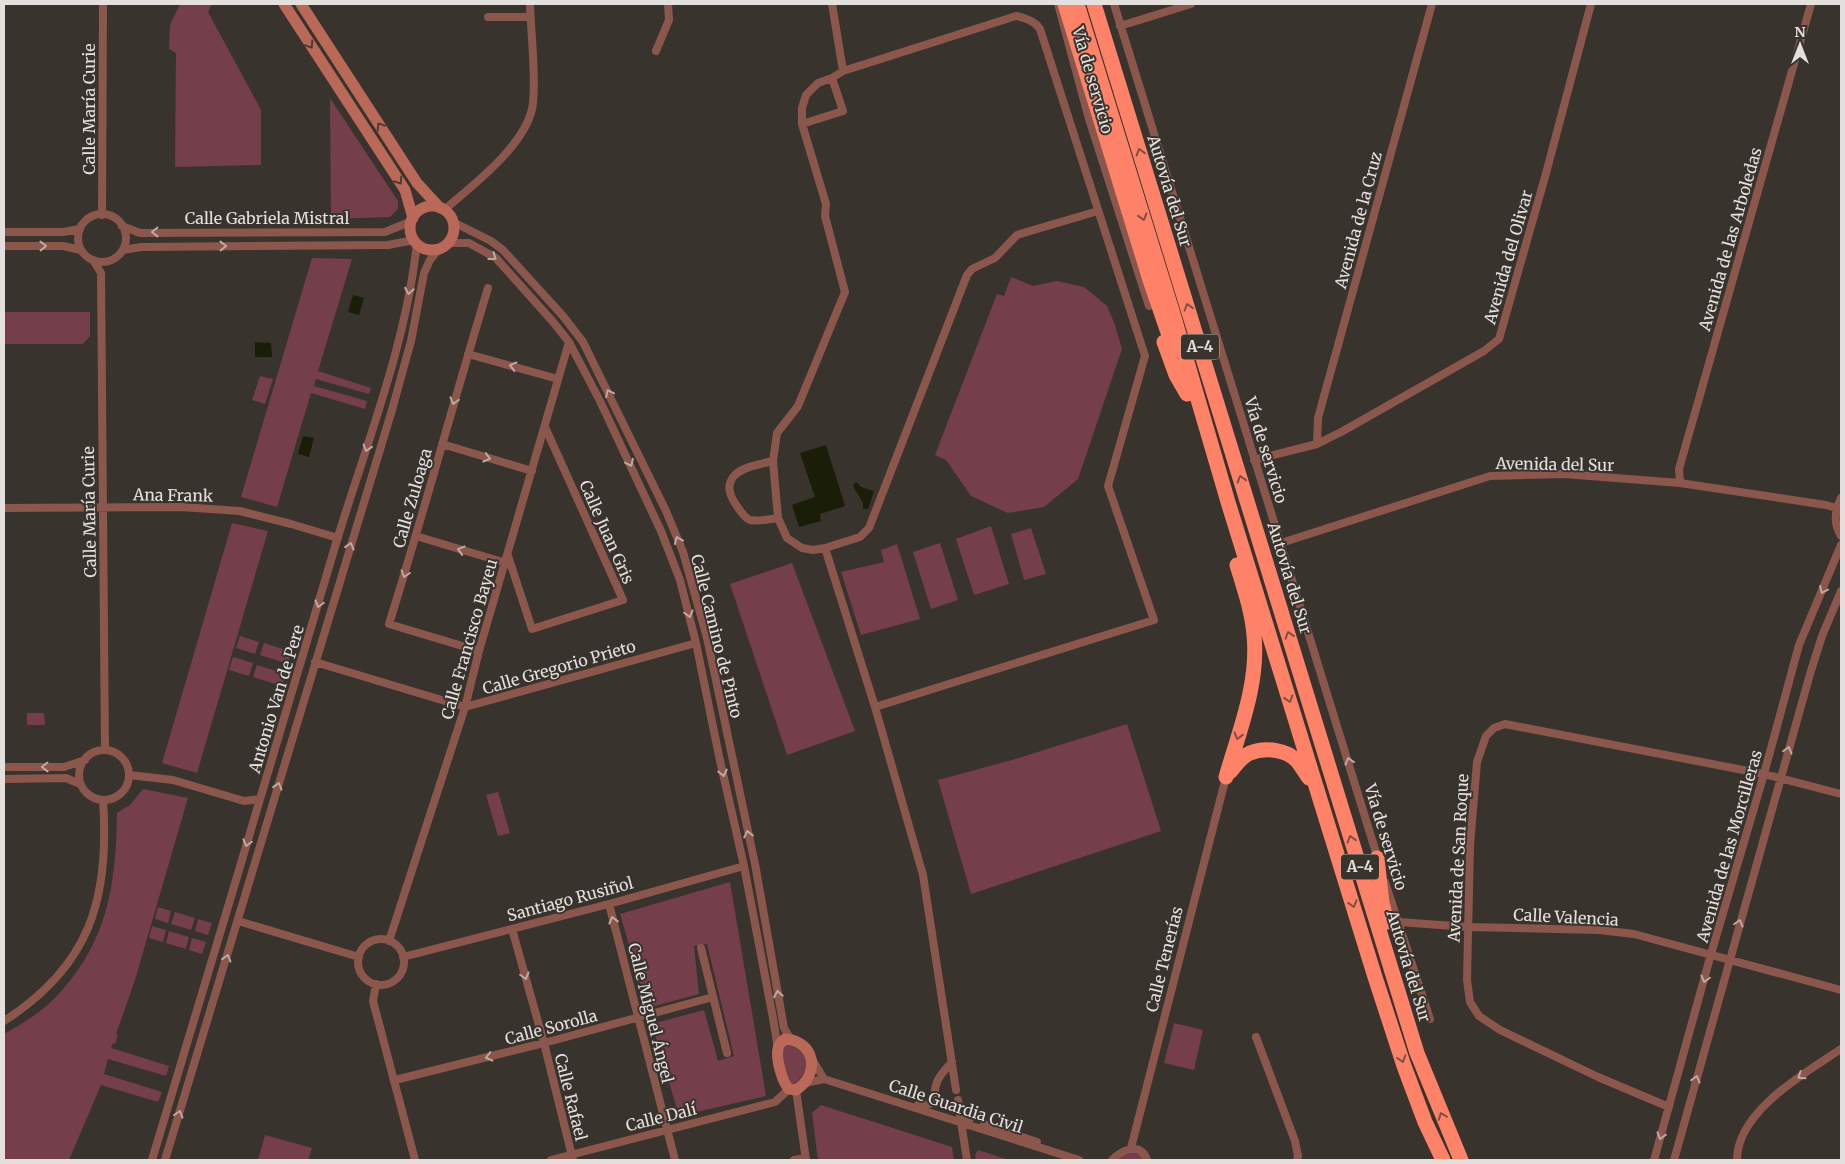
<svg xmlns="http://www.w3.org/2000/svg" width="1845" height="1164" font-family="Merriweather,serif">
  <style>
    .green { fill: #753e4b }
    .water { fill: #1a1d07 }
    .lines { fill: none; stroke-linecap: round; stroke-linejoin: round }
    .street { stroke: #8b574c; stroke-width: 8 }
    .secondary { stroke: #ba6958; stroke-width: 11 }
    .highway { stroke: #fe8267; stroke-width: 15 }
    .oneway { stroke: #4c3b34 }
    .oneway2 { stroke: #7e4f42 }
    .oneway3 { stroke: #c0a9a3 }
    .labels { text-anchor: middle; stroke-width: 4; stroke-linejoin: round; paint-order: stroke }
    .shield { fill: #39332e; stroke: #b1aca8; stroke-width: 1 }
    .shield-label { font-size: 15px; font-weight: bold; fill: #e4e0dd }
    .street-label { font-size: 16px; fill: #e4e0dd; stroke: #39332e }
  </style>
  <rect width="100%" height="100%" fill="#39332e"/>
  <path class="green" d="M180,4H212L208,12L261,110V165L175,167L176,53L169,49L170,25Z
    M330,98L398,201V209L390,217L331,219Z
    M312,258L352,259L318,371L371,388L369,394L316,379L314,386L367,401L365,409L311,393L277,507L241,497Z
    M1011,277L1033,286L1057,281L1084,287L1107,306L1115,325L1122,349L1078,479L1044,507L1008,513L971,496L946,460L935,455L997,294L1004,296Z
    M4,312H90V336L83,344H4Z
    M260,376L273,379L265,404L252,400Z
    M232,523L268,531L197,773L162,763Z
    M991,526L1009,584L974,595L956,539Z
    M1031,528L1046,574L1024,580L1011,534Z
    M940,543L958,600L931,609L913,552Z
    M897,544L920,619L861,635L841,572L884,562L881,550Z
    M792,563L855,731L787,755L730,584Z
    M240,636L259,642L255,654L236,648Z
    M264,643L292,652L288,664L260,655Z
    M233,657L253,663L249,676L229,670Z
    M257,665L286,674L282,686L253,677Z
    M27,713H44L45,725H27Z
    M1127,724L1161,831L971,894L938,780L1012,760Z
    M143,789L188,798L134,983L116,1034L118,1035L115,1044L113,1043L111,1048L169,1066L166,1076L108,1059L104,1074L162,1092L158,1102L101,1085L69,1160H4V1034C18,1026 32,1018 45,1007C54,1000 61,991 69,982C110,931 116,877 117,813L130,805Z
    M498,792L510,833L498,836L486,795Z
    M730,882L766,1096L679,1116L652,1024L704,1010L718,1061L734,1056L707,944L694,946L699,994L647,1008L620,914Z
    M158,907L171,911L168,923L155,919Z
    M175,912L195,918L191,930L171,924Z
    M198,919L212,923L208,935L195,931Z
    M152,926L166,930L163,942L149,938Z
    M169,931L189,937L186,949L166,943Z
    M192,938L206,942L202,954L189,950Z
    M1174,1023L1203,1030L1194,1070L1164,1063Z
    M786,1044C813,1052 813,1067 794,1085L786,1080L782,1049Z
    M821,1105L952,1147L954,1160H818L812,1113Z
    M265,1135L312,1148L308,1160H258Z
    M978,1150L1009,1160H976L975,1155Z
    M1133,1153L1141,1155L1143,1160H1118L1125,1155Z"/>
  <path class="water" d="M353,295L364,298L359,315L348,312Z
    M255,342L271,343L272,357H255Z
    M303,436L314,438L309,457L298,454Z
    M826,445L845,506L820,514L821,521L799,527L792,505L815,497L800,453Z
    M856,482L861,487L874,491L868,509H863V503L853,486Z"/>
  <g class="lines">
    <path class="street" d="M832,4L843,71L1016,16C1026,18 1035,21 1040,29L1145,356L1108,486L1154,620L875,707
      M1058,4L1089,119L1149,306
      M1114,4L1378,859
      M488,17H530
      M1120,26L1191,4
      M656,51L669,20L668,4
      M843,71L832,78L818,83L806,95L802,108V124L826,204L825,216L845,292L798,406L777,433L773,461L778,518L787,538L802,548L813,550L825,548L860,537L869,528L967,275L972,269L995,258L1017,235L1098,211
      M802,124L843,111L832,78
      M444,210C473,185 529,143 533,103C536,72 531,36 530,4
      M78 238a24 24 0 1 1 48 0a24 24 0 1 1-48 0Z
      M102,215L103,4
      M453,222L491,241L503,250L563,316L583,342L666,511L683,552L707,638L755,864L784,1028L791,1040
      M122,226L140,233L385,232L412,221
      M4,232H63L80,229
      M448,243H469L496,258L554,323L569,342L600,401L661,531L680,580L696,643L719,756L744,866L773,1018L778,1049
      M4,246H63L81,250
      M123,250L141,247L388,245L414,240
      M93,260L101,273L105,750
      M468,354L558,379
      M442,444L532,471
      M1317,444L1318,418L1432,4
      M1254,460L1317,444L1343,431L1484,351L1499,339L1545,177L1591,4
      M773,461C761,464 745,466 736,474C731,478 728,486 730,492C731,499 744,518 750,520C759,522 769,519 778,518
      M1680,483L1679,469L1811,4
      M1841,498C1835,511 1833,523 1841,536
      M4,508L181,507L240,511L291,524L338,538
      M416,536L506,563
      M1281,543L1490,476L1564,474L1680,483L1826,505L1836,508
      M825,548L875,707L923,875L956,1090
      M508,556L532,629L623,600L545,427
      M479,651L389,624C424,512 454,400 488,288
      M315,662L465,707L696,643
      M79 775a25 25 0 1 1 50 0a25 25 0 1 1-50 0Z
      M4,767H64L85,760
      M129,775L173,780L244,801L260,799
      M4,779L66,778L80,784
      M1385,882L1430,1019
      M609,904L675,1160
      M238,921L359,957
      M1399,922L1468,927L1599,930L1634,934L1841,990
      M512,929L544,1043L573,1160
      M358 962a23 23 0 1 1 46 0a23 23 0 1 1-46 0Z
      M389,941L465,707L479,651L569,342
      M701,948L727,1053
      M403,957L609,904L744,866
      M376,984L373,1001L415,1160
      M4,1021C90,966 110,899 103,800
      M1256,1037L1295,1141L1298,1156L1297,1160
      M812,1059L824,1079
      M824,1079L1079,1160
      M395,1080L544,1043L713,997
      M805,1083L824,1079
      M796,1090L806,1160
      M958,1100L960,1115L970,1119
      M918,1105C941,1106 931,1097 937,1082C940,1074 947,1068 952,1062
      M1669,1107L1598,1077L1500,1030L1479,1016L1470,1002L1467,980L1470,846L1477,762L1486,736L1494,728L1505,724L1764,774L1841,794
      M961,1122L967,1160
      M984,1124L1037,1142
      M1131,1148L1226,777
      M152,1160C215,954 275,746 337,540C367,442 406,345 417,243
      M165,1160L392,410L411,341L424,273L430,260L439,249
      M551,1160L775,1102L789,1089
      M794,1160L806,1158
      M1112,1160C1123,1149 1141,1142 1147,1160
      M1654,1160L1711,954L1764,774L1799,645L1841,545
      M1674,1160L1810,674L1822,636L1841,591
      M1737,1160C1737,1111 1805,1073 1841,1049"/>
    <path class="secondary" d="M284,4L405,190L413,218
      M301,4L417,183L440,208
      M410 228a22 22 0 1 1 44 0a22 22 0 1 1-44 0Z
      M785,1039C815,1041 821,1074 796,1090L789,1089C782,1082 776,1059 778,1049C778,1045 781,1042 785,1039Z"/>
    <path class="highway" d="M1065,4L1150,280L1174,350
      M1077,4L1173,314L1228,502L1375,977L1404,1066L1425,1122L1443,1160
      M1094,4L1417,1053L1461,1160
      M1164,342L1176,375L1187,394
      M1230,772C1235,766 1242,756 1250,753C1264,747 1287,749 1298,762C1302,767 1305,773 1309,778
      M1226,777C1239,732 1259,683 1254,635C1252,611 1244,588 1237,565
      M1377,858L1382,903L1387,922"/>
  </g>
  <defs><path id="oneway-chevron" d="M-2-3.5L2.5 0L-2 3.5" fill="none" stroke-width="1.6" stroke-linecap="round" stroke-linejoin="round" transform="scale(1.25)"/></defs>
  <g class="oneway">
    <use href="#oneway-chevron" transform="translate(310 45) rotate(57)"/>
    <use href="#oneway-chevron" transform="translate(380 126) rotate(-123)"/>
    <use href="#oneway-chevron" transform="translate(399 181) rotate(57)"/>
  </g>
  <g class="oneway2">
    <use href="#oneway-chevron" transform="translate(1140 152) rotate(-107)"/>
    <use href="#oneway-chevron" transform="translate(1143 217) rotate(73)"/>
    <use href="#oneway-chevron" transform="translate(1188 307) rotate(-107)"/>
    <use href="#oneway-chevron" transform="translate(1241 479) rotate(-107)"/>
    <use href="#oneway-chevron" transform="translate(1289 635) rotate(-107)"/>
    <use href="#oneway-chevron" transform="translate(1289 699) rotate(73)"/>
    <use href="#oneway-chevron" transform="translate(1238 736) rotate(107)"/>
    <use href="#oneway-chevron" transform="translate(1351 839) rotate(-107)"/>
    <use href="#oneway-chevron" transform="translate(1353 904) rotate(73)"/>
    <use href="#oneway-chevron" transform="translate(1402 1059) rotate(72)"/>
    <use href="#oneway-chevron" transform="translate(1442 1116) rotate(-111)"/>
  </g>
  <g class="oneway3">
    <use href="#oneway-chevron" transform="translate(155 232) rotate(180)"/>
    <use href="#oneway-chevron" transform="translate(43 246) rotate(-1)"/>
    <use href="#oneway-chevron" transform="translate(223 246) rotate(-1)"/>
    <use href="#oneway-chevron" transform="translate(493 257) rotate(36)"/>
    <use href="#oneway-chevron" transform="translate(409 291) rotate(100)"/>
    <use href="#oneway-chevron" transform="translate(513 366) rotate(-165)"/>
    <use href="#oneway-chevron" transform="translate(609 393) rotate(-116)"/>
    <use href="#oneway-chevron" transform="translate(454 401) rotate(106)"/>
    <use href="#oneway-chevron" transform="translate(367 448) rotate(107)"/>
    <use href="#oneway-chevron" transform="translate(487 458) rotate(16)"/>
    <use href="#oneway-chevron" transform="translate(630 463) rotate(65)"/>
    <use href="#oneway-chevron" transform="translate(678 540) rotate(-113)"/>
    <use href="#oneway-chevron" transform="translate(350 546) rotate(-73)"/>
    <use href="#oneway-chevron" transform="translate(461 550) rotate(-163)"/>
    <use href="#oneway-chevron" transform="translate(405 574) rotate(108)"/>
    <use href="#oneway-chevron" transform="translate(1823 590) rotate(115)"/>
    <use href="#oneway-chevron" transform="translate(319 604) rotate(106)"/>
    <use href="#oneway-chevron" transform="translate(689 614) rotate(75)"/>
    <use href="#oneway-chevron" transform="translate(1788 750) rotate(-74)"/>
    <use href="#oneway-chevron" transform="translate(1349 761) rotate(-107)"/>
    <use href="#oneway-chevron" transform="translate(45 767) rotate(179)"/>
    <use href="#oneway-chevron" transform="translate(723 773) rotate(77)"/>
    <use href="#oneway-chevron" transform="translate(278 786) rotate(-73)"/>
    <use href="#oneway-chevron" transform="translate(748 834) rotate(-102)"/>
    <use href="#oneway-chevron" transform="translate(247 843) rotate(106)"/>
    <use href="#oneway-chevron" transform="translate(613 920) rotate(-104)"/>
    <use href="#oneway-chevron" transform="translate(1739 923) rotate(-74)"/>
    <use href="#oneway-chevron" transform="translate(227 958) rotate(-73)"/>
    <use href="#oneway-chevron" transform="translate(525 976) rotate(74)"/>
    <use href="#oneway-chevron" transform="translate(1705 979) rotate(105)"/>
    <use href="#oneway-chevron" transform="translate(778 994) rotate(-99)"/>
    <use href="#oneway-chevron" transform="translate(489 1057) rotate(166)"/>
    <use href="#oneway-chevron" transform="translate(1801 1076) rotate(146)"/>
    <use href="#oneway-chevron" transform="translate(1696 1079) rotate(-75)"/>
    <use href="#oneway-chevron" transform="translate(179 1114) rotate(-73)"/>
    <use href="#oneway-chevron" transform="translate(1661 1136) rotate(106)"/>
  </g>
  <g class="labels">
    <g class="shield">
      <rect x="1181" y="334.5" width="38" height="25" rx="4"/>
      <rect x="1341" y="854.5" width="38" height="25" rx="4"/>
    </g>
    <g class="shield-label">
      <text x="1200" y="352">A-4</text>
      <text x="1360" y="872">A-4</text>
    </g>
    <g class="street-label">
      <text transform="translate(1093 80) rotate(74)" y="6">Vía de servicio</text>
      <text transform="translate(89 109) rotate(-90)" y="6">Calle María Curie</text>
      <text transform="translate(1170 191) rotate(73)" y="6">Autovía del Sur</text>
      <text x="267" y="224">Calle Gabriela Mistral</text>
      <text transform="translate(1358 220) rotate(-75)" y="6">Avenida de la Cruz</text>
      <text transform="translate(1730 239) rotate(-74)" y="6">Avenida de las Arboledas</text>
      <text transform="translate(1508 257) rotate(-74)" y="6">Avenida del Olivar</text>
      <text transform="translate(1266 450) rotate(73)" y="6">Vía de servicio</text>
      <text transform="translate(1555 464) rotate(1)" y="6">Avenida del Sur</text>
      <text transform="translate(173 495) rotate(1)" y="6">Ana Frank</text>
      <text transform="translate(412 498) rotate(-74)" y="6">Calle Zuloaga</text>
      <text transform="translate(89 512) rotate(-91)" y="6">Calle María Curie</text>
      <text transform="translate(607 532) rotate(66)" y="6">Calle Juan Gris</text>
      <text transform="translate(1290 578) rotate(73)" y="6">Autovía del Sur</text>
      <text transform="translate(717 636) rotate(76)" y="6">Calle Camino de Pinto</text>
      <text transform="translate(469 639) rotate(-74)" y="6">Calle Francisco Bayeu</text>
      <text transform="translate(559 667) rotate(-16)" y="6">Calle Gregorio Prieto</text>
      <text transform="translate(276 699) rotate(-73)" y="6">Antonio Van de Pere</text>
      <text transform="translate(1386 837) rotate(73)" y="6">Vía de servicio</text>
      <text transform="translate(1729 846) rotate(-74)" y="6">Avenida de las Morcilleras</text>
      <text transform="translate(1458 858) rotate(-87)" y="6">Avenida de San Roque</text>
      <text transform="translate(570 899) rotate(-15)" y="6">Santiago Rusiñol</text>
      <text transform="translate(1566 917) rotate(3)" y="6">Calle Valencia</text>
      <text transform="translate(1164 959) rotate(-76)" y="6">Calle Tenerías</text>
      <text transform="translate(1409 966) rotate(73)" y="6">Autovía del Sur</text>
      <text transform="translate(651 1013) rotate(76)" y="6">Calle Miguel Ángel</text>
      <text transform="translate(551 1027) rotate(-15)" y="6">Calle Sorolla</text>
      <text transform="translate(571 1097) rotate(76)" y="6">Calle Rafael</text>
      <text transform="translate(956 1106) rotate(18)" y="6">Calle Guardia Civil</text>
      <text transform="translate(661 1117) rotate(-14)" y="6">Calle Dalí</text>
    </g>
  </g>
  <rect width="1845" height="1164" fill="none" stroke="#e4e0dd" stroke-width="10"/>
  <g transform="translate(1800 45)" stroke="#39332e" stroke-width="4" paint-order="stroke">
  <path d="M0-4L9 19L0 12L-9 19Z" fill="#e4e0dd"/>
  <text y="-8" font-size="14" font-weight="bold" text-anchor="middle" fill="#e4e0dd">N</text>
  </g>
</svg>
